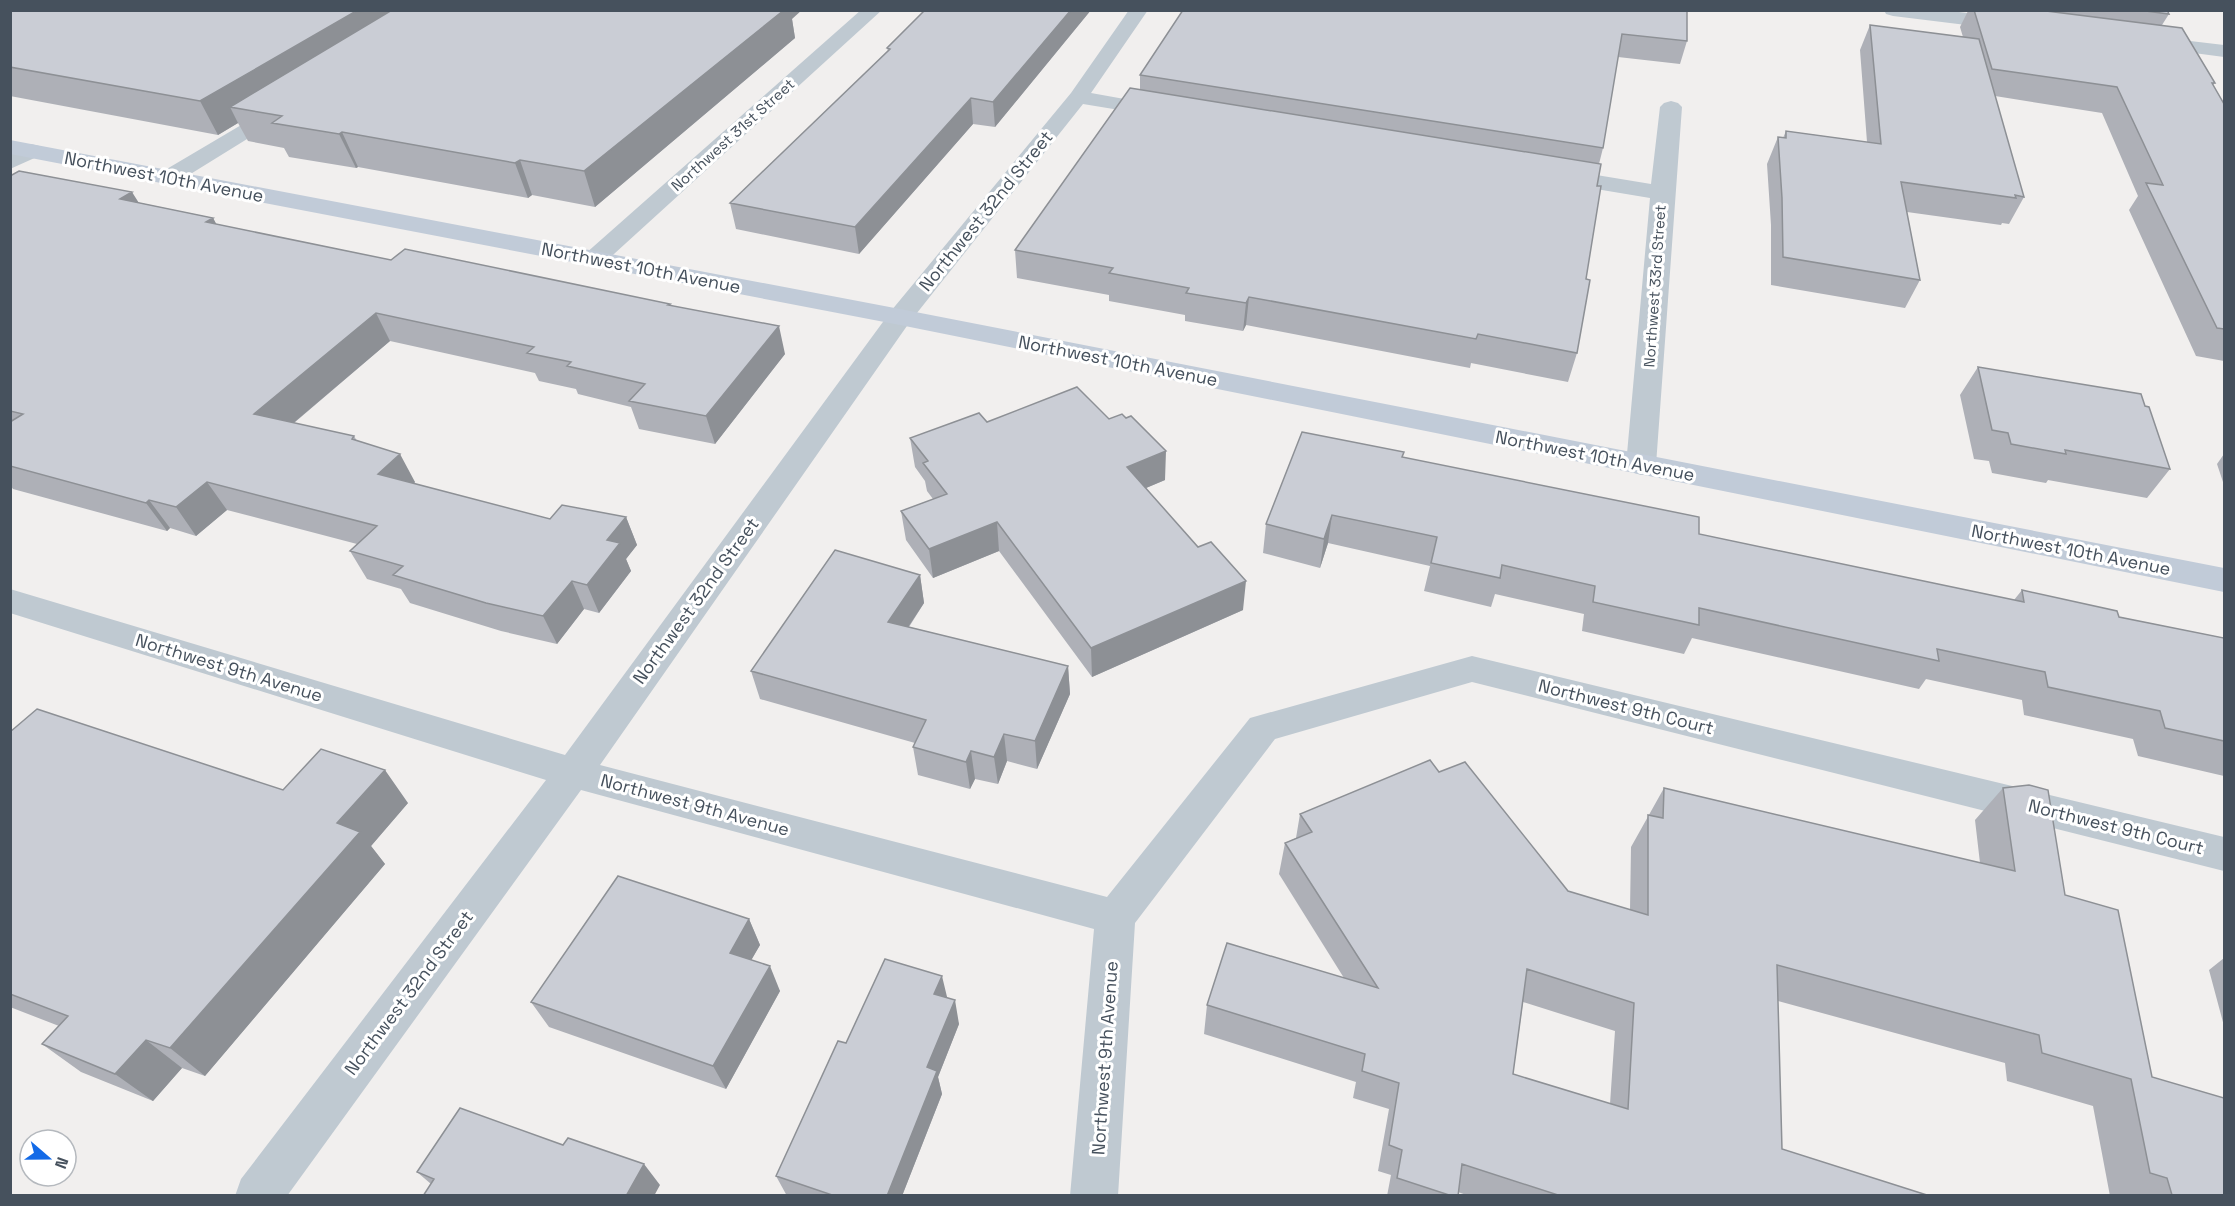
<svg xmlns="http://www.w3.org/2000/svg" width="2235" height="1206" font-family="'Space Grotesk',sans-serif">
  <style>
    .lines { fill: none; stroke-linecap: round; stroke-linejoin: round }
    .street { fill: #bfc9d1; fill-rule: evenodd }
    .secondary { fill: #c1cbd8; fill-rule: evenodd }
    .wall { fill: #aeb0b7; fill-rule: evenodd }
    .shaded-wall { fill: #8d9095 }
    .building { fill: #cacdd5; stroke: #8d9095; stroke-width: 1.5; fill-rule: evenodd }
    .labels { text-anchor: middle; stroke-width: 6; stroke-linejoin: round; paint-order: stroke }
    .far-street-label { font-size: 15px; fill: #46515d; stroke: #fff }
    .street-label { font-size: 18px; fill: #46515d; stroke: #fff }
  </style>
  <rect width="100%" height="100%" fill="#f1efee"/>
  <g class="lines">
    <path class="street" d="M861,10H882L603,264L594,266L585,264L582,259L585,254Z
      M1129,10H1148L1091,93L1169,107L1173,111L1169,115L1162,117L1083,104L909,323L600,765L1107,897L1250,718L1472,656L2224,837V871L1472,682L1275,739L1135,923L1118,1196H1070L1094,929L581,790L287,1196H235L241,1179L546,780L10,613V589L565,755L891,311L1071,93Z
      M1884,10H1943L2007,18L2014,20L2017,24L2014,28L2007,30L1893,16L1886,14Z
      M2148,36L2224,45V57L2141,46L2138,42L2141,38Z
      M1671,101L1678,103L1682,107L1656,465L1651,472L1641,475L1631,472L1626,465L1650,198L1554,182L1546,180L1543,175L1546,170L1554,168L1651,184L1660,107L1664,103Z
      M282,103L289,105L293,109L289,113L176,183L168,185L160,183L157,178L160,173L275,105Z
      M31,144L39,146L42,151L39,156L10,169V153Z"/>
    <path class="secondary" d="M10,140L900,309L2224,568V592L900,325L10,154Z"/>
  </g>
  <path class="wall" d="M10,10L792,19L795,38L595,207L532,195L528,198L358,167L356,168L289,157L284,148L248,141L238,123L218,135L10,96Z
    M1091,10L995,127L973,124L859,254L736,229L730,203L888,51L887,48Z
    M1687,10V41L1680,64L1618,57L1603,148L1599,164L1597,186L1577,353L1568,382L1471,363L1470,368L1246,325L1243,331L1185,321V315L1109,301V295L1017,278L1015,250L1140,90V75L1196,11Z
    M1965,10H2167L2169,14L2162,25L2215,83L2213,85L2224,104V361L2196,356L2129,210L2138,196L2102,113L1995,96L2024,197L2009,224L2002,223L2001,225L1907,212L1920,280L1905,308L1771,285V225L1767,164L1778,137L1783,138L1786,131L1867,142L1860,50L1870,25L1963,37L1960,27L1968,11Z
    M10,176L213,218L216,224L391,260L671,306L785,354L715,444L639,429L631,407L578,394L576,389L539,381L535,373L390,341L294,423L354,436L357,441L415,482L414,484L550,519L626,517L637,545L626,559L631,571L599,613L584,609L557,644L501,631L410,603L401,589L367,579L350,551L357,544L227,510L196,536L170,528L167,531L13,489L10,485Z
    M1978,367L2170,469L2147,498L2048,480L2046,483L1992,473L1989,461L1974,459L1960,395Z
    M987,422L1165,480L1146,488L1243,610L1092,677L999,551L933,578L906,540L901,511L933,499L927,491L925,481L915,467L910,438Z
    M2224,454V485L2217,464Z
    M1403,457L1699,534L2014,600L2022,590L2119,617L2224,638V776L2138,756L2133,739L2024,715L2022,700L1926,679L1919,689L1692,638L1684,654L1582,631L1584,614L1495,594L1491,607L1424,591L1430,566L1328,543L1320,568L1263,553L1266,524Z
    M920,575L924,603L909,627L1068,666L1070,694L1037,769L1007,761L998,784L975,779L970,789L918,775L913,747L915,743L760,699L751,671Z
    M10,732L283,790L408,803L371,846L385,864L205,1076L182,1068L153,1101L81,1072L42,1044L59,1026L10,1007Z
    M1439,772L1568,891L1630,910L1631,847L1664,788L1980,863L1975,820L2003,788L2065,895L2152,1077L2224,1196H2110L2093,1106L2007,1081L2005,1063L1778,1001L1782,1149L1930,1196H1469L1458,1192V1196H1387L1391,1175L1378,1171L1389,1109L1353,1098L1356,1082L1204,1034L1207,1005L1344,978L1279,874L1285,843L1296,838L1300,814ZM1523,1002L1615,1031L1610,1104L1513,1074Z
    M749,919L760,945L751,960L780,991L726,1089L549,1027L531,1002Z
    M2224,958V1026L2209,970Z
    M947,998L959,1024L938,1077L942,1094L902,1196H787L776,1176L846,1043Z
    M417,1172L660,1185L431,1184Z"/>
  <path class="shaded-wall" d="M358,10H425L230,107L238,123L218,135L200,101Z
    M767,10H802L792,19L795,38L595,207L584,171Z
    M1071,10H1091L995,127L993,102Z
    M971,98L973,124L859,254L855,227Z
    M342,132L358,167L356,168L339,134Z
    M520,160L532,195L528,198L515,163Z
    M132,192L149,219L120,199Z
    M213,218L228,245L206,222Z
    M1249,297L1246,325L1243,331L1246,303Z
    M376,313L390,341L271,442L254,414Z
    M779,326L785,354L715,444L706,416Z
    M1166,451L1165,480L1127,496V467Z
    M400,454L415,482L394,503L378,474Z
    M207,482L227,510L196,536L176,507Z
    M149,500L170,528L167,531L146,503Z
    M1332,515L1328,543L1320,568L1324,539Z
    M626,517L637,545L626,559L631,571L599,613L587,585L607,540Z
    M997,522L999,551L933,578L929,549Z
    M920,575L924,603L893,650L888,622Z
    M572,581L584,609L557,644L543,616Z
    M1246,581L1243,610L1092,677L1091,648Z
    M1068,666L1070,694L1037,769L1035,741Z
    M1004,734L1007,761L998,784L994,757Z
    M971,751L975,779L970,789L966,762Z
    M385,770L408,803L371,846L385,864L205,1076L170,1048L337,823Z
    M749,919L760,945L741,978L730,953Z
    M770,966L780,991L726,1089L713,1066Z
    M942,976L948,1001L934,994Z
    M955,1000L959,1024L938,1077L942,1094L902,1196H887L927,1067Z
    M146,1040L182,1068L153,1101L115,1074Z
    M644,1164L660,1185L654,1196H626Z"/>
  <path class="building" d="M10,10H358L200,101L10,67Z
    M392,10H784L584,171L520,160L515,163L342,132L339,134L272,123L282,116L230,107Z
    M925,10H1071L993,102L971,98L855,227L730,203L890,49L887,48Z
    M1183,10H1687V41L1622,34L1603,148L1140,75Z
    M1974,10H2038L2182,28L2215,83H2212L2224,104V329L2217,328L2146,183L2163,185L2117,87L1992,69Z
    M2138,10H2167L2169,14Z
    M1870,25L1979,39L2024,197L2015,195L2016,198L1901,182L1920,280L1783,257L1782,198L1778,137L1786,138V131L1881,144Z
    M1130,88L1601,164L1597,186H1601L1586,279L1590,280L1577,353L1478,334L1476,339L1249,297L1246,303L1186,293L1189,288L1109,273L1113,268L1015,250Z
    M19,171L132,192L120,199L213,218L206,222L391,260L405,249L670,304L668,305L779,326L706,416L629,401L645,384L567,366L571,362L527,353L534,347L376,313L254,414L354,436L352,439L400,454L378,474L550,519L562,505L626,517L607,540L620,543L587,585L572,581L543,616L486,603L393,575L403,566L350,551L377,526L207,482L176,507L149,500L146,503L10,466V422L23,414L10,411V176Z
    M1978,367L2141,394L2145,406L2149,407L2170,469L2065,450L2066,454L2011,444L2008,433L1992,430Z
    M1077,387L1109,419L1122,414L1126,418L1131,416L1166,451L1127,467L1198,547L1211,542L1246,581L1091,648L997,522L929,549L901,511L947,494L923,463L928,461L910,438L979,413L987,422Z
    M1302,432L1404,452L1402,457L1699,517V534L2024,602L2022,590L2117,611L2119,617L2224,638V741L2165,728L2160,711L2048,687L2045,672L1937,649L1939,661L1699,608V625L1593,602L1595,586L1502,565L1500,578L1431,563L1437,537L1332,515L1324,539L1266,524Z
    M835,550L920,575L888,622L1068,666L1035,741L1004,734L994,757L971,751L966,762L913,747L926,720L751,671Z
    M37,709L283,790L321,749L385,770L337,823L360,832L170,1048L146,1040L115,1074L42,1044L68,1016L10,994V732Z
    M1430,760L1439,772L1465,762L1568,891L1648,915V815L1663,818L1664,788L2015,871L2003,788L2029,785L2048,790L2065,895L2118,910L2152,1077L2224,1098V1196L2172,1195L2167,1178L2150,1173L2131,1079L2042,1053L2039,1035L1777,965L1782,1149L1930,1196H1561L1462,1164L1458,1196H1452L1397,1178L1402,1150L1389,1145L1399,1083L1362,1071L1365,1054L1207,1005L1227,943L1378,988L1285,843L1312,832L1300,814ZM1527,969L1634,1003L1628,1109L1513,1074Z
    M618,876L749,919L730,953L770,966L713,1066L531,1002Z
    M885,959L942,976L934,994L955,1000L927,1067L937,1071L887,1196H835L776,1176L838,1041L846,1043Z
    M460,1108L563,1145L568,1138L644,1164L626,1196H423L434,1179L417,1172Z"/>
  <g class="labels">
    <g class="far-street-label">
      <text transform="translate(733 135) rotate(-42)" y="5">Northwest 31st Street</text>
      <text transform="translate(1655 286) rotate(-86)" y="5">Northwest 33rd Street</text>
    </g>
    <g class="street-label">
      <text transform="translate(164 177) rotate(11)" y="6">Northwest 10th Avenue</text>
      <text transform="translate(986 211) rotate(-51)" y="6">Northwest 32nd Street</text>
      <text transform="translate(641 268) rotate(11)" y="6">Northwest 10th Avenue</text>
      <text transform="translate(1118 361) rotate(11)" y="6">Northwest 10th Avenue</text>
      <text transform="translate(1595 456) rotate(11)" y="6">Northwest 10th Avenue</text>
      <text transform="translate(2071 550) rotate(11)" y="6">Northwest 10th Avenue</text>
      <text transform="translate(696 601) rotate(-54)" y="6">Northwest 32nd Street</text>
      <text transform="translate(229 668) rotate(17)" y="6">Northwest 9th Avenue</text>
      <text transform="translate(1626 707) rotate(14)" y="6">Northwest 9th Court</text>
      <text transform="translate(695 805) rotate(15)" y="6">Northwest 9th Avenue</text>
      <text transform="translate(2116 827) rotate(14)" y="6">Northwest 9th Court</text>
      <text transform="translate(409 993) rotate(-53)" y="6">Northwest 32nd Street</text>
      <text transform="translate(1105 1058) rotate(-86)" y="6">Northwest 9th Avenue</text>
    </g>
  </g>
  <rect width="2235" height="1206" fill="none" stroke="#46515d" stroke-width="24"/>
  <g transform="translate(48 1158) rotate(110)"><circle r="28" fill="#ffffff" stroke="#b5b9be" stroke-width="1.5"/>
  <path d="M0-4.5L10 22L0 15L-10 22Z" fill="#136ae7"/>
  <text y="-9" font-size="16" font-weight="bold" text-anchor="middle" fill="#46515d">N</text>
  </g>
</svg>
